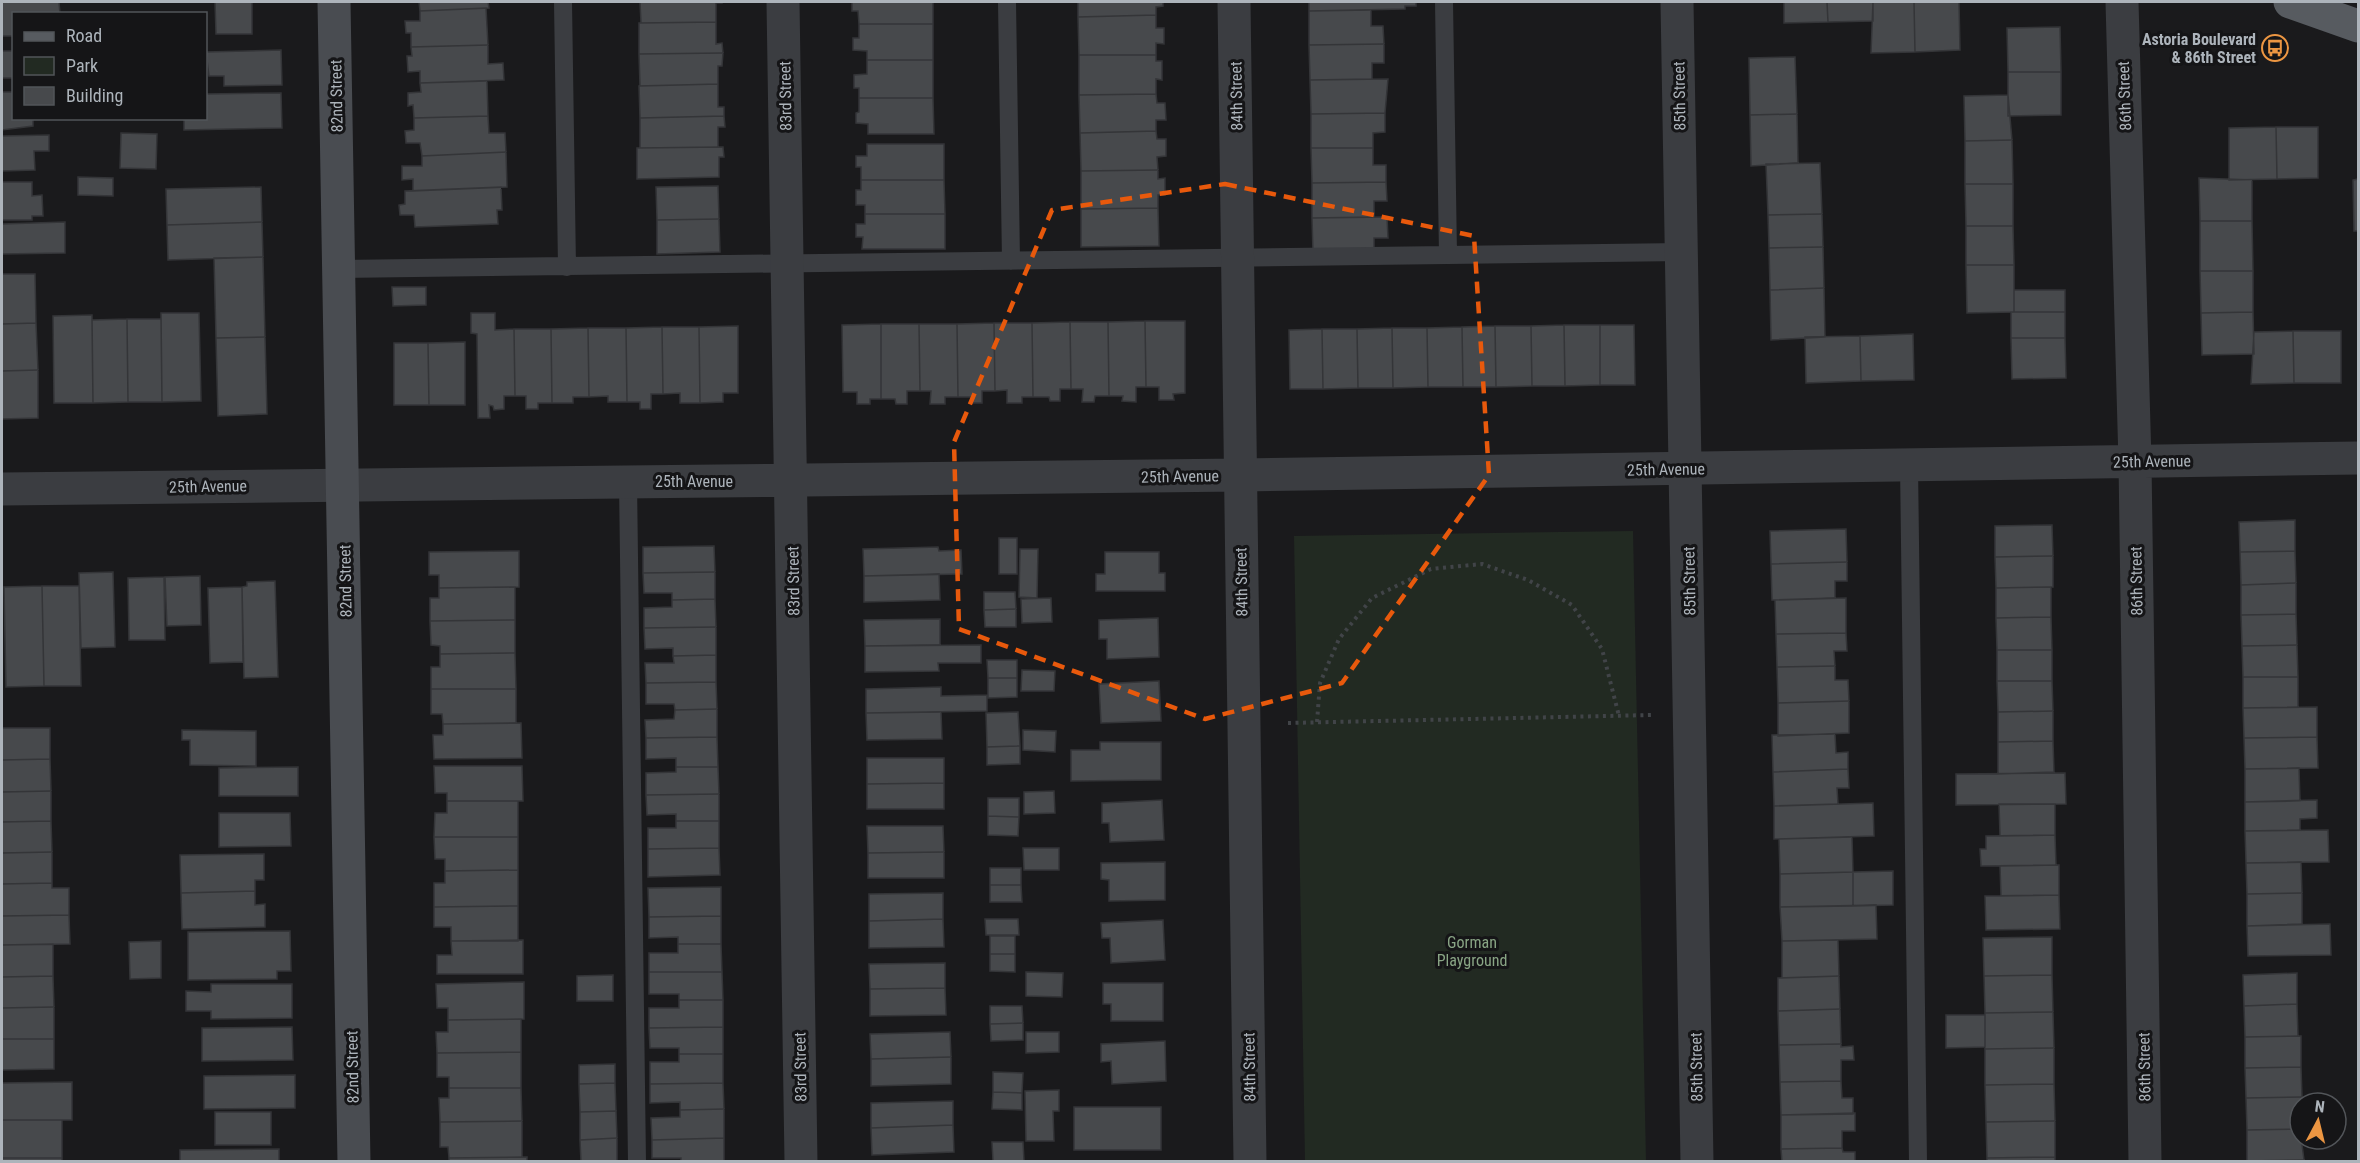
<svg xmlns="http://www.w3.org/2000/svg" width="2360" height="1163" font-family="'Roboto Condensed',sans-serif">
  <style>
    .green { fill: #222a22 }
    .building { fill: #47494c; stroke: #343538; stroke-width: 1.5 }
    .lines { fill: none; stroke-linecap: round; stroke-linejoin: round }
    .path { stroke: #414448; stroke-width: 4; stroke-dasharray: 3 4.5; stroke-linecap: butt }
    .lane { stroke: #3b3d41; stroke-width: 18 }
    .street { stroke: #3b3d41; stroke-width: 33 }
    .secondary { stroke: #494c51; stroke-width: 33 }
    .primary { stroke: #575b60; stroke-width: 33 }
    .marked { fill: none; stroke: #e8590c; stroke-width: 4.5; stroke-dasharray: 12 8; stroke-linejoin: round }
    .labels { text-anchor: middle; stroke-width: 6; stroke-linejoin: round; paint-order: stroke }
    .poi-label { font-size: 16px; font-weight: bold; fill: #adb4bb; stroke: #151517; text-anchor: end }
    .street-label { font-size: 16px; fill: #adb4bb; stroke: #151517 }
    .park-label { font-size: 16px; fill: #89a585; stroke: #151517 }
  </style>
  <rect width="100%" height="100%" fill="#1a1a1c"/>
  <path class="green" d="M1633,531L1646,1161H1305L1294,536Z"/>
  <path class="building" d="M2,2H59L60,14H14V36H2Z
    M215,2H252V34H216Z
    M419,2H488L489,8L420,11Z
    M640,2H722V3H716V22L641,23Z
    M852,2H933V24H859L858,11H852Z
    M1078,2H1163V6L1156,7V15L1078,17Z
    M1309,2H1416V6H1405V9L1309,11Z
    M1784,2H1827L1828,22L1784,23Z
    M1827,2H1873V21L1828,22Z
    M1873,2H1914L1915,52L1871,53Z
    M1914,2H1959L1960,50L1915,52Z
    M486,8L488,45L411,47V33H406L405,21H420V11Z
    M1371,10V26H1383L1384,44L1309,45V11Z
    M1156,15V28H1164V44L1156,43V55H1079L1078,17Z
    M716,22V44L722,43L723,53L639,54V23Z
    M859,24H933V60H867V51L853,50V38H859Z
    M2060,27L2061,72H2008L2007,28Z
    M1384,44V63H1372V79L1310,80L1309,45Z
    M488,45V64L503,63L504,80L420,83V71L408,72L407,56H412L411,47Z
    M281,50L282,85L224,86V76H209L206,52Z
    M2,51H14V78H2Z
    M723,53L722,66H718V84L640,86L639,54Z
    M1079,55H1156V61H1162V80L1156,79V94L1079,95Z
    M1795,57L1797,114L1750,115L1749,58Z
    M867,60H933V98H859V88H854V75L867,74Z
    M2008,72H2061V115L2008,116Z
    M1388,79L1385,113L1311,114L1310,80Z
    M487,81L488,116L414,118L413,105L408,106V93L421,92L420,83Z
    M718,84V107H724V116L640,118L639,86Z
    M2,92H14V118H33V126L2,130Z
    M281,93L282,128L184,130V118H206V94Z
    M1156,94L1157,103H1165L1166,120H1156V131L1080,133L1079,95Z
    M2008,95L2012,140L1965,141L1964,96Z
    M859,98H933L934,134H868V124L856,123V113L859,112Z
    M1385,113V132L1373,133V148H1311V114Z
    M1797,114L1798,163L1751,166L1750,115Z
    M488,116L489,133H505L506,152L422,156L420,143H406L405,131L414,130V118Z
    M724,116L725,127H718V147L640,148V118Z
    M2276,127H2318V178L2277,179Z
    M2276,127L2277,179L2229,180V128Z
    M1156,131L1157,139H1166V156L1157,157L1158,170L1081,171L1080,133Z
    M121,133L157,134L156,169L120,168Z
    M49,135V151H34L35,170L2,171V136Z
    M2012,140L2013,184H1965V141Z
    M867,144H944V180H861V167H856V156H867Z
    M723,147L724,157H719V177L637,179V148Z
    M1311,148H1373V165H1386V182L1312,183Z
    M506,152L507,187L413,191V179L402,180V166H422V156Z
    M1820,163L1822,214L1768,215L1766,164Z
    M1158,170V179L1165,178V195H1158V208L1081,209V171Z
    M78,177L113,178V196L78,195Z
    M2199,178L2252,180V221H2200Z
    M2358,179V231H2354L2353,180Z
    M861,180H944L945,214H865V205H856V190H861Z
    M2,182H32V196L42,195L43,216H32V220H2Z
    M1386,182L1387,201H1374V217L1312,218V183Z
    M1965,184H2013V226H1966Z
    M718,186L719,219L657,220L656,187Z
    M261,187L262,222L167,225L166,189Z
    M501,187L502,210H497L498,224L415,227L414,215H400L399,205L405,204V191Z
    M1158,208L1159,246L1081,247V209Z
    M865,214H945V249H862L863,237H856V224H865Z
    M1822,214L1823,247L1769,248L1768,215Z
    M1387,217L1388,238H1374V252L1313,253L1312,218Z
    M719,219L720,252L657,254V220Z
    M2200,221H2252L2253,271H2200Z
    M65,222V253L2,254V224Z
    M262,222L263,257L168,260L167,225Z
    M1966,226H2013L2014,265H1966Z
    M1823,247L1824,288L1770,290L1769,248Z
    M263,257L265,337L216,338L214,258Z
    M1966,265H2014V312L1967,313Z
    M2200,271H2253V312L2201,313Z
    M2,274H35L36,323L2,324Z
    M392,287H426V305L393,306Z
    M1824,288L1825,337L1771,340L1770,290Z
    M2014,290H2065V312H2014Z
    M2011,312H2065V338H2011Z
    M2253,312L2254,354L2202,355L2201,313Z
    M161,313H199L201,401L162,402Z
    M471,313H495V330L514,329L515,396H504V409L494,410L493,406L489,405L490,418H478L477,334L471,333Z
    M92,315L93,403H54L53,316Z
    M127,319H161L162,402H128Z
    M127,319L128,402L93,403L92,320Z
    M1145,321L1146,387H1136V402L1122,401L1123,396H1109L1108,322Z
    M1145,321H1185V393L1173,394L1174,400H1159V387H1146Z
    M1070,322L1071,389H1060V401H1050L1049,397H1033L1032,323Z
    M1070,322H1108L1109,396H1095L1094,402H1082L1083,389H1071Z
    M36,323L38,370L2,371V324Z
    M994,323H1032L1033,397H1022V403H1007V390L995,391Z
    M994,323L995,391H982V403H971V397H958L957,324Z
    M881,324V399H870V404H857V392H843L842,325Z
    M881,324H919L920,391H907V404H896L895,399H881Z
    M919,324H957L958,397H945V404H930L931,391H920Z
    M1564,325L1565,386H1532L1531,326Z
    M1564,325H1600V385L1565,386Z
    M1600,325H1634L1635,385H1600Z
    M738,326V393H723V402L700,403L699,327Z
    M1495,326L1496,387H1463L1462,327Z
    M1495,326H1531L1532,386L1496,387Z
    M662,327L663,394H651V409H640V402H627L626,328Z
    M662,327H699L700,403H680V393L663,394Z
    M1462,327L1463,387H1428L1427,328Z
    M588,328L589,397H573V403H552L551,329Z
    M588,328H626L627,402H608V396L589,397Z
    M1392,328L1393,388H1358L1357,329Z
    M1392,328H1427L1428,387L1393,388Z
    M514,329H551L552,403H538V409H526V396H515Z
    M1322,329L1323,389H1290L1289,330Z
    M1322,329H1357L1358,388L1323,389Z
    M2293,331L2294,383L2251,384L2254,332Z
    M2293,331H2341V383H2294Z
    M1913,334L1914,380L1861,381L1860,336Z
    M1860,336L1861,381L1806,383L1805,337Z
    M265,337L267,414L218,416L216,338Z
    M2011,338H2065L2066,378L2012,379Z
    M465,342V405H429L428,343Z
    M394,343H428L429,405H394Z
    M38,370V418L2,419V371Z
    M2295,520V551L2240,552L2239,522Z
    M2052,525L2053,556L1995,557V526Z
    M1846,529L1847,562L1771,564L1770,531Z
    M999,538H1017V574H999Z
    M714,546L715,572L643,573V547Z
    M938,547L939,551L961,550L962,574L864,576L863,549Z
    M1020,549H1038L1037,598L1019,597Z
    M519,551V587L439,588V575H429V552Z
    M2295,551L2296,583L2241,585L2240,552Z
    M1105,552H1159V573H1165V591H1096V574H1105Z
    M2053,556V587L1996,588L1995,557Z
    M1847,562V581H1835V598L1772,600L1771,564Z
    M113,572L115,647L81,648L79,573Z
    M715,572V599L672,600V593H644L643,573Z
    M939,574L940,600L864,602V576Z
    M200,576L201,625L167,626L165,577Z
    M164,577L165,640H129L128,578Z
    M275,581L278,677L244,678L242,587L247,586V582Z
    M2296,583V614L2241,615V585Z
    M42,586L44,686L6,687L4,587Z
    M42,586H79L81,686H44Z
    M242,587L243,662L210,663L208,588Z
    M515,587V620L430,621V598H439V588Z
    M2051,587V617L1996,618V588Z
    M984,592H1015L1016,609L984,610Z
    M1051,598L1052,622L1022,623L1021,599Z
    M1846,598V633L1776,634L1775,600Z
    M715,599L716,627L644,628V608L672,607V600Z
    M1016,609V627H985L984,610Z
    M2296,614L2297,645L2242,646L2241,615Z
    M2051,617L2052,650H1997L1996,618Z
    M1158,618L1159,657L1107,659V639H1099V620Z
    M940,619V645L865,646L864,620Z
    M515,620V653L440,654V646L431,645L430,621Z
    M716,627V655L673,656V648L645,649L644,628Z
    M1846,633L1847,651H1834L1835,666L1777,667L1776,634Z
    M981,645V663H938L939,671L865,672V646Z
    M2297,645L2298,677H2243L2242,646Z
    M1997,650H2052V681H1997Z
    M515,653L516,689H431V667H440V654Z
    M716,655V682L646,683L645,663H674L673,656Z
    M987,660H1017V678H988Z
    M1835,666V680H1848L1849,701L1778,703L1777,667Z
    M1022,670L1055,671L1054,691H1021Z
    M2243,677H2298V707L2243,708Z
    M988,678H1017V697L988,698Z
    M1159,681L1161,721L1101,723L1099,684Z
    M1997,681H2052L2053,711L1998,712Z
    M716,682L717,709L675,710L674,704H646V683Z
    M941,687V696L987,695V711L866,713V689Z
    M431,689H516V723L443,724L442,714H431Z
    M1849,701V733L1778,736V703Z
    M2317,707V737L2244,738L2243,708Z
    M717,709V737L646,738L645,720L674,719L675,710Z
    M2053,711V741L1998,742V712Z
    M941,712L942,739L867,740L866,713Z
    M1018,712L1020,746L987,747L986,713Z
    M521,723L522,758L434,759L433,735H443V724Z
    M2,728H50V759L2,760Z
    M182,730L256,731V766L190,765V740H182Z
    M1023,730L1056,731L1055,752L1023,750Z
    M1835,734L1836,753L1848,752V769L1773,772L1772,735Z
    M717,737L718,767H676V758L646,759V738Z
    M2317,737L2318,768L2245,769L2244,738Z
    M2053,741L2054,772L1998,774V742Z
    M1100,742H1161V780L1071,781V750H1100Z
    M1020,746V764L987,765V747Z
    M867,758H944V783L867,784Z
    M50,759L51,791L2,792V760Z
    M434,766H522L523,801H447V793H435Z
    M298,767V796H219V768Z
    M676,767H718L719,794L646,795V773L676,772Z
    M2299,768L2300,801L2245,802V769Z
    M1848,769L1849,788H1837L1838,804L1774,806L1773,772Z
    M2065,773L2066,804L1956,805V774Z
    M944,783V809H867V784Z
    M51,791V821L2,822V792Z
    M1054,791L1055,813L1024,814V792Z
    M719,794V821H676V814L647,815L646,795Z
    M988,798H1019V817L988,816Z
    M1162,800L1164,840L1110,842L1109,823H1102V803Z
    M2317,800V818L2300,819V830L2245,831V802Z
    M447,801H518V837H434L435,813H447Z
    M1873,803L1874,836L1774,839V806Z
    M1999,804H2055V835L2000,836Z
    M219,813H290L291,846L219,847Z
    M988,816L1019,817L1018,836L988,835Z
    M51,821L52,852L2,853V822Z
    M676,821H719V848L648,849V828H676Z
    M867,826H943L944,852L868,853Z
    M2328,830L2329,862L2246,863L2245,831Z
    M2055,835L2056,865L1981,866L1980,849H1986V836Z
    M434,837H518V870L445,871V859H435Z
    M1852,837L1853,872L1780,874L1779,839Z
    M719,848L720,875L648,877V849Z
    M1023,848H1059V870H1024Z
    M52,852V883L2,884V853Z
    M944,852V878H868V853Z
    M264,854V880H255V891L181,893L180,855Z
    M1165,862V900L1109,901V880L1101,879V863Z
    M2301,862L2302,893L2247,894L2246,863Z
    M2059,865V895L2001,896L2000,866Z
    M990,868H1021V885H990Z
    M518,870V906L434,907V883H445V871Z
    M1893,871V905L1853,906V872Z
    M1853,872V906L1780,907V874Z
    M52,883V888H69V915L2,916V884Z
    M990,885H1021L1022,902H990Z
    M721,887V916L649,917L648,888Z
    M255,891V905L265,904V927L182,929L181,893Z
    M943,893V919L869,921V894Z
    M2302,893V924L2247,926V894Z
    M2059,895L2060,929L1986,930L1985,896Z
    M1876,905L1877,939L1782,941L1780,907Z
    M518,906V941H451V927H434V907Z
    M69,915L70,944L2,945V916Z
    M721,916V944H678V937L649,938V917Z
    M943,919L944,947L869,948V921Z
    M985,919H1018L1019,935H986Z
    M1163,920L1165,960L1111,963L1110,938H1102L1101,923Z
    M2330,924L2331,955L2248,956L2247,926Z
    M290,931L291,971H277V979L188,980V932Z
    M990,936H1015V954H990Z
    M2052,937V975L1984,976L1983,938Z
    M523,940V974H437V955H452L451,941Z
    M1838,940L1839,976L1782,978V941Z
    M161,941V978L130,979L129,942Z
    M53,944V976L2,977V945Z
    M678,944H721L722,972H649V953H678Z
    M990,954H1015V972L990,971Z
    M945,963V988L870,989L869,964Z
    M649,972H722L723,1000H679V994H649Z
    M1026,972L1063,973L1062,997L1026,996Z
    M2297,973V1004L2244,1006L2243,975Z
    M613,975V1001H577V976Z
    M2052,975L2053,1012L1985,1013L1984,976Z
    M53,976L54,1007L2,1008V977Z
    M1839,976L1840,1009L1778,1011V978Z
    M524,982V1019L448,1020V1008H437L436,984Z
    M1103,983H1163V1021H1111V1004H1103Z
    M211,984H292V1018L211,1019V1011H186V991L211,992Z
    M945,988L946,1015L870,1016V989Z
    M679,1000H723V1027L649,1028V1008H679Z
    M2297,1004L2298,1036L2245,1037L2244,1006Z
    M990,1006H1022L1023,1023L990,1024Z
    M54,1007V1039H2V1008Z
    M1840,1009L1841,1044L1779,1045L1778,1011Z
    M2053,1012L2054,1048L1985,1049V1013Z
    M1946,1015H1985V1047L1946,1048Z
    M521,1019V1052L437,1053L436,1032H448V1020Z
    M1023,1023V1040L991,1041L990,1024Z
    M292,1027L293,1060L202,1061V1028Z
    M723,1027V1054H679V1048H650L649,1028Z
    M950,1032L951,1057L871,1059L870,1034Z
    M1026,1032H1059V1052L1026,1053Z
    M2301,1036V1067L2245,1068V1037Z
    M2,1039H54V1069L2,1070Z
    M1165,1041L1166,1081L1112,1084L1111,1061L1101,1062V1044Z
    M1841,1044V1047L1853,1046L1854,1060H1841V1081L1780,1082L1779,1045Z
    M2054,1048V1084L1985,1085V1049Z
    M521,1052V1088H449V1077H437V1053Z
    M679,1054H723V1083L650,1084V1062H679Z
    M951,1057V1084L871,1086V1059Z
    M615,1064V1083L579,1084V1065Z
    M2301,1067L2302,1097L2246,1098L2245,1068Z
    M993,1072L1023,1073L1022,1093L993,1092Z
    M295,1075V1108L204,1109V1076Z
    M1841,1081L1842,1098H1853V1114L1781,1115L1780,1082Z
    M72,1082V1120H2V1083Z
    M615,1083L616,1111L580,1112L579,1084Z
    M723,1083L724,1109L680,1110V1102L650,1103V1084Z
    M2054,1084L2055,1121L1986,1122L1985,1085Z
    M449,1088H521L522,1121L440,1122L439,1098H449Z
    M1059,1090V1111H1053L1054,1141H1026L1025,1091Z
    M993,1092L1022,1093V1110L992,1109Z
    M2302,1097L2300,1129L2247,1130L2246,1098Z
    M953,1101V1125L871,1128V1103Z
    M1074,1107H1161V1150H1074Z
    M724,1109V1138L652,1140L651,1118L680,1117V1110Z
    M616,1111L617,1138L580,1140V1112Z
    M215,1112H271V1145H215Z
    M1855,1113V1131H1842V1148L1781,1149V1115Z
    M2,1120H62V1158H2Z
    M522,1121V1157L449,1158L448,1147H440V1122Z
    M2055,1121V1157L1987,1158L1986,1122Z
    M953,1125L954,1152L872,1155L871,1128Z
    M2300,1129L2304,1160L2247,1161V1130Z
    M617,1138V1162H581L580,1140Z
    M724,1138V1162H681V1158H652V1140Z
    M992,1142H1023L1024,1161H993Z
    M1842,1148L1843,1152H1855V1162H1782L1781,1149Z
    M279,1149V1162H180V1150Z
    M527,1157V1162H449V1158Z
    M2055,1157V1162H1987V1158Z
    M2,1158H62V1162H2Z
    M2304,1160V1162L2247,1161Z"/>
  <g class="lines">
    <path class="path" d="M1317,722L1320,683L1339,639L1372,598L1431,569L1482,564L1528,580L1572,605L1602,649L1619,716
      M1288,723L1652,715"/>
    <path class="lane" d="M563,2L567,267
      M1007,2L1011,261
      M1444,2L1448,255
      M339,269L1683,252
      M1909,465L1918,1162
      M628,482L637,1162"/>
    <path class="street" d="M783,2L801,1162
      M1234,2L1250,1162
      M1677,2L1697,1162
      M2122,2L2135,462L2145,1162
      M2,489L1240,475L2358,458"/>
    <path class="secondary" d="M334,2L354,1162"/>
    <path class="primary" d="M2290,2L2358,26"/>
  </g>
  <path class="marked" d="M1225,184L1474,236L1489,475L1342,683L1205,719L959,629L954,442L1052,210Z"/>
  <defs>
    <symbol id="bus-ring" viewBox="-11 -11 22 22"><circle r="9.5" fill="#151517" stroke="#ec9642" stroke-width="1.5"/><path d="M-5-6H5V4H4V6H2V4H-2V6H-4V4H-5ZM-3.5-4V0h7V-4ZM-3.5 1.2v1.5H-2V1.2ZM2 1.2v1.5H3.5V1.2Z" fill="#ec9642"/></symbol>
  </defs>
  <g fill-rule="evenodd">
    <use href="#bus-ring" x="2260" y="33" width="30" height="30"/>
  </g>
  <g class="labels">
    <g class="poi-label">
      <text x="2256" y="45">Astoria Boulevard<tspan x="2256" dy="18">&amp; 86th Street</tspan></text>
    </g>
    <g class="street-label">
      <text transform="translate(336 96) rotate(-91)" y="6">82nd Street</text>
      <text transform="translate(785 96) rotate(-91)" y="6">83rd Street</text>
      <text transform="translate(1236 96) rotate(-91)" y="6">84th Street</text>
      <text transform="translate(1679 96) rotate(-91)" y="6">85th Street</text>
      <text transform="translate(2124 96) rotate(-92)" y="6">86th Street</text>
      <text transform="translate(2152 461) rotate(-1)" y="6">25th Avenue</text>
      <text transform="translate(1666 469) rotate(-1)" y="6">25th Avenue</text>
      <text transform="translate(1180 476) rotate(-1)" y="6">25th Avenue</text>
      <text x="694" y="487">25th Avenue</text>
      <text transform="translate(208 486) rotate(-1)" y="6">25th Avenue</text>
      <text transform="translate(345 581) rotate(-91)" y="6">82nd Street</text>
      <text transform="translate(793 581) rotate(-91)" y="6">83rd Street</text>
      <text transform="translate(1689 581) rotate(-91)" y="6">85th Street</text>
      <text transform="translate(2136 581) rotate(-91)" y="6">86th Street</text>
      <text transform="translate(1241 582) rotate(-91)" y="6">84th Street</text>
      <text transform="translate(352 1067) rotate(-91)" y="6">82nd Street</text>
      <text transform="translate(800 1067) rotate(-91)" y="6">83rd Street</text>
      <text transform="translate(1249 1067) rotate(-91)" y="6">84th Street</text>
      <text transform="translate(1696 1067) rotate(-91)" y="6">85th Street</text>
      <text transform="translate(2144 1067) rotate(-91)" y="6">86th Street</text>
    </g>
    <g class="park-label">
      <text x="1472" y="948">Gorman<tspan x="1472" dy="18">Playground</tspan></text>
    </g>
  </g>
  <rect width="2360" height="1163" fill="none" stroke="#adb4bb" stroke-width="6"/>
  <rect x="12" y="12" width="195" height="108" fill="#151517" stroke="#525559" stroke-width="1.5"/>
  <rect x="24" y="32" width="30" height="9" fill="#575b60" stroke="#525559" stroke-width="1.5"/>
  <text x="66" y="42" font-size="18" fill="#adb4bb">Road</text>
  <rect x="24" y="57" width="30" height="18" fill="#222a22" stroke="#525559" stroke-width="1.5"/>
  <text x="66" y="72" font-size="18" fill="#adb4bb">Park</text>
  <rect x="24" y="87" width="30" height="18" fill="#47494c" stroke="#525559" stroke-width="1.5"/>
  <text x="66" y="102" font-size="18" fill="#adb4bb">Building</text>
  <g transform="translate(2318 1121) rotate(7)"><circle r="28" fill="#151517" stroke="#525559" stroke-width="1.5"/>
  <path d="M0-4.5L10 22L0 15L-10 22Z" fill="#ec9642"/>
  <text y="-9" font-size="16" font-weight="bold" text-anchor="middle" fill="#adb4bb">N</text>
  </g>
</svg>
